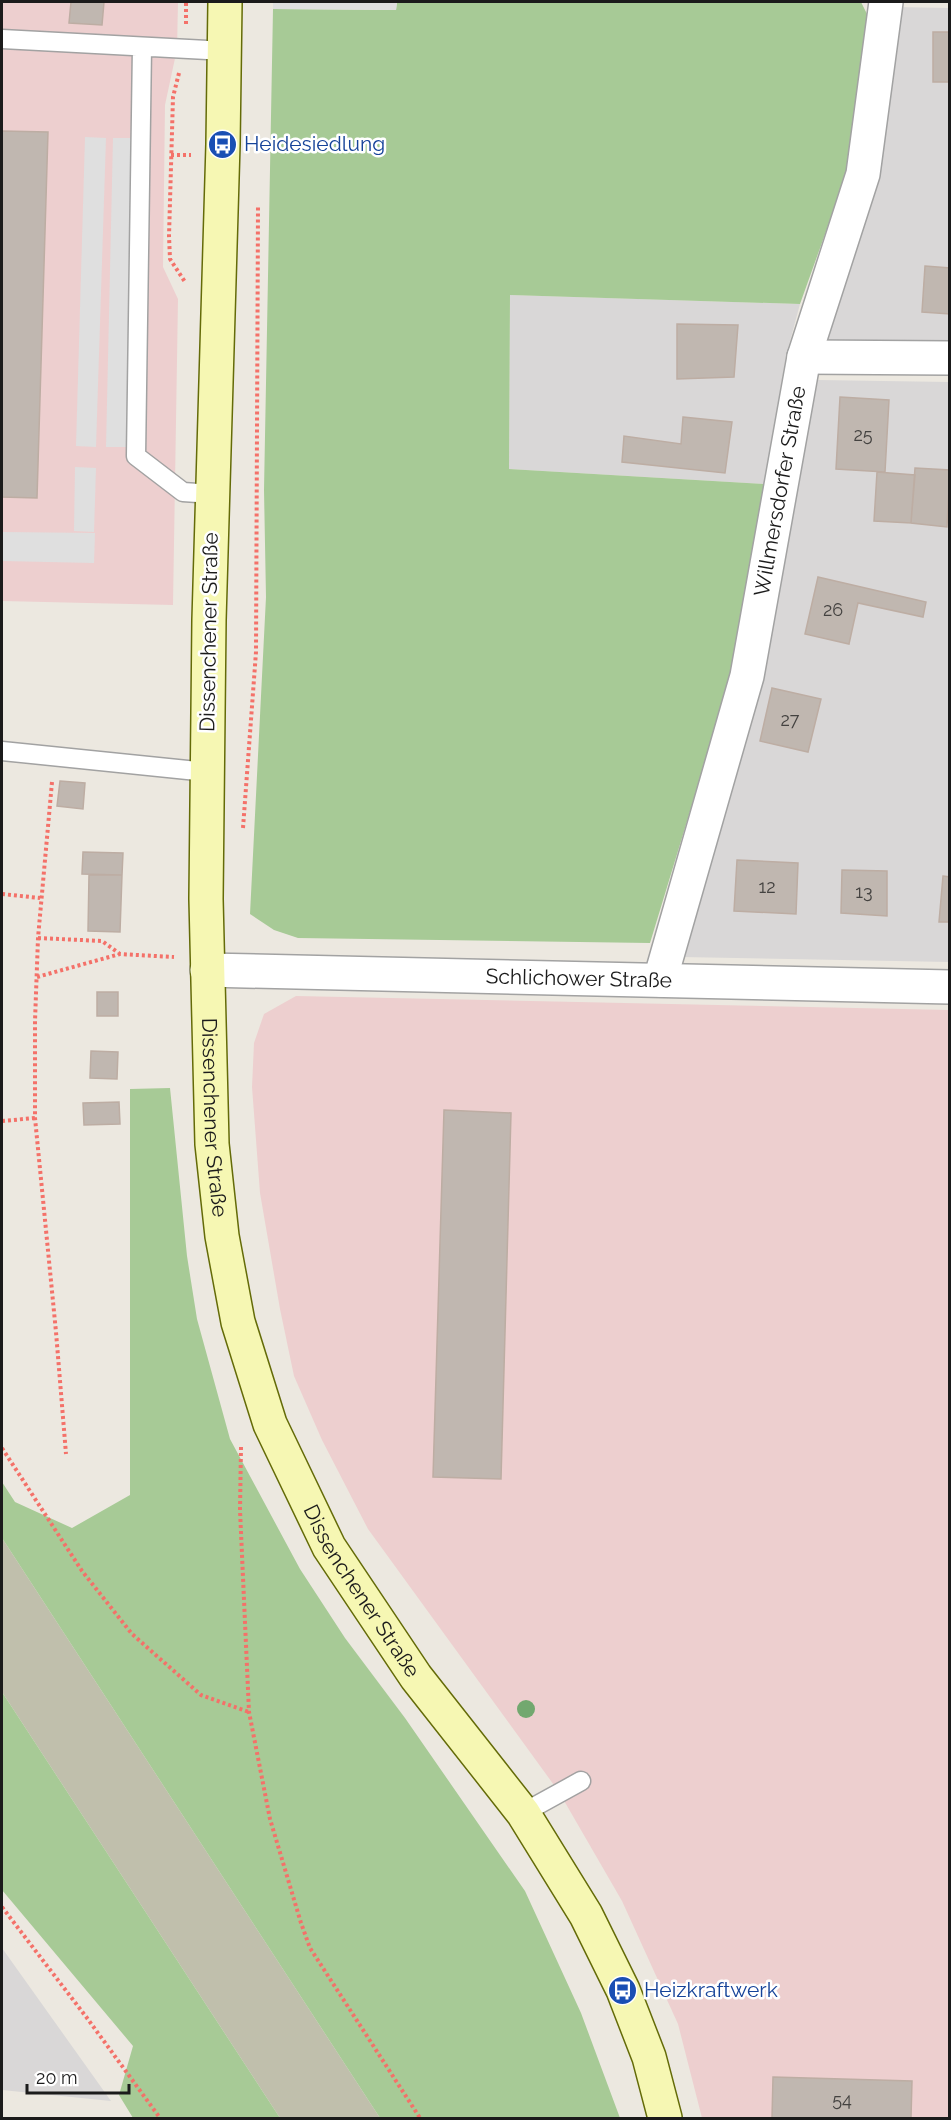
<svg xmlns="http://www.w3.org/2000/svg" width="951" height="2120" font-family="Raleway,sans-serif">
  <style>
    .residential { fill: #d9d7d7 }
    .commercial { fill: #edcfcf }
    .construction { fill: #c0bfac }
    .forest { fill: #a7ca96 }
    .parking { fill: #dfdfdf }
    .building { fill: #c0b7b0; stroke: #bdada3; stroke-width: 1.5 }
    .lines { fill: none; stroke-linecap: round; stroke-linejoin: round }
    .lane-casing { stroke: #a2a2a2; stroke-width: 21 }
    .street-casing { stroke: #a2a2a2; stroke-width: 36 }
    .secondary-casing { stroke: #646b08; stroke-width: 36 }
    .path { stroke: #f47169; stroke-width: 4; stroke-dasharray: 3 3; stroke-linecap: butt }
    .lane { stroke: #fff; stroke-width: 18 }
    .street { stroke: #fff; stroke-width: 33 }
    .secondary { stroke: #f6f7b3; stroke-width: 33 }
    .tree { fill: #72a86f }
    .labels { text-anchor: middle; stroke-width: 5; stroke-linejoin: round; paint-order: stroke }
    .number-label { font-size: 18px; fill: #444240 }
    .transit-label { font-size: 21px; fill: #164399; stroke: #fff; text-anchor: start }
    .street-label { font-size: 21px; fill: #1b1b1b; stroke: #fff }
  </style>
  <rect width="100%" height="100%" fill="#ece8e0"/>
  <path class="residential" d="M893,7L949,8V341H824Z
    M510,295L800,304L786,356L764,484L509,469Z
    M818,380L949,382V962L681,957L760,673Z
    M2,1948L111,2101L2,2090Z"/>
  <path class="commercial" d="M2,2H178L177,49L165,105L163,267L178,299L173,605L2,601Z
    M296,996L949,1010V2118H702L678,2024L622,1901L559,1792L368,1529L322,1440L294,1376L280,1309L260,1193L252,1087L254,1043L264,1014Z"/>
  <path class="construction" d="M2,1538L380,2118H280L2,1692Z"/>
  <path class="forest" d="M397,2H861L868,16L848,170L800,304L510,295L509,469L764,484L733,670L650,943L298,938L274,930L250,914L266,597L264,490L273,9L396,10Z
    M170,1088L187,1256L197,1319L230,1439L300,1569L345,1638L405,1718L525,1891L581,2013L620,2118H380L2,1538V1482L15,1502L72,1528L130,1495V1089Z
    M2,1692L280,2118H133L119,2095L133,2046L2,1890Z"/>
  <path class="parking" d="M273,2H397L396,10L273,9Z
    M85,137L106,138L96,447L76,446Z
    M113,138H134L127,447H106Z
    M75,467L96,468L94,532L74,531Z
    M2,532L95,533L94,563L2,561Z"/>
  <path class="building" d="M71,2H104L102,25L69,23Z
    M933,32H950V82H933Z
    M2,131L48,132L37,498L2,497Z
    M925,266L950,268V314L922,312Z
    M677,324L738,325L734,377L677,379Z
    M840,397L889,400L885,472L836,469Z
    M683,417L732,422L725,473L622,462L624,436L681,444Z
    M915,468L950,470L947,527L911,523Z
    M877,472L915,475L911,523L874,521Z
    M818,577L926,602L923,617L858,603L849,644L805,634Z
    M772,688L821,699L808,752L760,741Z
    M60,781L85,783L83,809L57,806Z
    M83,852L123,853L122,875L82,874Z
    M737,860L798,863L796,914L734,911Z
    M842,870L887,871V916L841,913Z
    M89,875H122L120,932L88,931Z
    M943,876L950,877V922H939Z
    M97,992H118V1016H97Z
    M91,1051L118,1052L117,1079L90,1078Z
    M119,1102L120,1124L84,1125L83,1103Z
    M444,1110L511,1113L501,1479L433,1477Z
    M773,2077L912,2081L911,2118H772Z"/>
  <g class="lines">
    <defs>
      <path id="lane" d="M2,39L226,51
        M142,47L136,456L183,492L212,494
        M2,751L207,772
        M523,1813L581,1781"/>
      <g id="street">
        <path d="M804,357L950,358"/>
        <path id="s1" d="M207,970L950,987"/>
        <path id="s2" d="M660,980L747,676L804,357L863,174L886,2"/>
      </g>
      <g id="secondary">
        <path id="s3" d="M225,2L223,144L209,620L206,899L212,1144L222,1236L238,1322L270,1424L329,1547L416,1677L523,1813L586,1915L623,1990L649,2057L665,2118"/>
      </g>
    </defs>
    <use href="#lane" class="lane-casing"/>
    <use href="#street" class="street-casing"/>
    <use href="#secondary" class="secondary-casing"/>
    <path class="path" d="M186,24V2
      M179,73L173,97L169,236L170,259L185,282
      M171,155H191
      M52,782L38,938L35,1021V1118L56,1332L66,1454
      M243,828L256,652L258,206
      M2,894L40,898
      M38,938L102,941L120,954
      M37,977L120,954L174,957
      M2,1121L35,1118
      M241,1447L240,1510L249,1712L270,1819L301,1923L310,1948L420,2118
      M2,1448L82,1571L132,1634L201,1695L249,1712
      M2,1907L87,2018L160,2118"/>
    <use href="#lane" class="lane"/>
    <use href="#street" class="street"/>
    <use href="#secondary" class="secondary"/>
  </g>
  <circle class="tree" cx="526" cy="1709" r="9"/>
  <defs>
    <symbol id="bus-disc" viewBox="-11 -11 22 22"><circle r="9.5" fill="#1a4fb4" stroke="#fff"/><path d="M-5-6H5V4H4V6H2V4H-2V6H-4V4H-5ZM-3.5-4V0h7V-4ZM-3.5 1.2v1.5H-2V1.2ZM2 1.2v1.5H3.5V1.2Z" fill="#fff"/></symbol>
  </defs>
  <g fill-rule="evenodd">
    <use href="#bus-disc" x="206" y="128" width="33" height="33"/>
    <use href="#bus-disc" x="606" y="1974" width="33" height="33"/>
  </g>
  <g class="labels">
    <g class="number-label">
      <text x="863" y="441">25</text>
      <text x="833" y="616">26</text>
      <text x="790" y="726">27</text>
      <text x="767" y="893">12</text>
      <text x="864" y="898">13</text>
      <text x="842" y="2106">54</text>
    </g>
    <g class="transit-label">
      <text x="244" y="151">Heidesiedlung</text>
      <text x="644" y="1997">Heizkraftwerk</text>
    </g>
    <g class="street-label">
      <text dy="7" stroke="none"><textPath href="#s2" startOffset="504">Willmersdorfer Straße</textPath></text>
      <text transform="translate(209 632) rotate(-89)" y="7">Dissenchener Straße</text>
      <text dy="7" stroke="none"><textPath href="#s1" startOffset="372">Schlichower Straße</textPath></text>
      <text dy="7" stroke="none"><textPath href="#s3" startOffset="1116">Dissenchener Straße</textPath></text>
      <text dy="7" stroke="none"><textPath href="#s3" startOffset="1620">Dissenchener Straße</textPath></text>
    </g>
  </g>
  <rect width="951" height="2120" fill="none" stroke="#1b1b1b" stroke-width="6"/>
  <path d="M27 2084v9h102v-9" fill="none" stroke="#1b1b1b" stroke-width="3"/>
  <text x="36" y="2084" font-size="18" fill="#1b1b1b" stroke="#ffffff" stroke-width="4.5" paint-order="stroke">20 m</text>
</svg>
